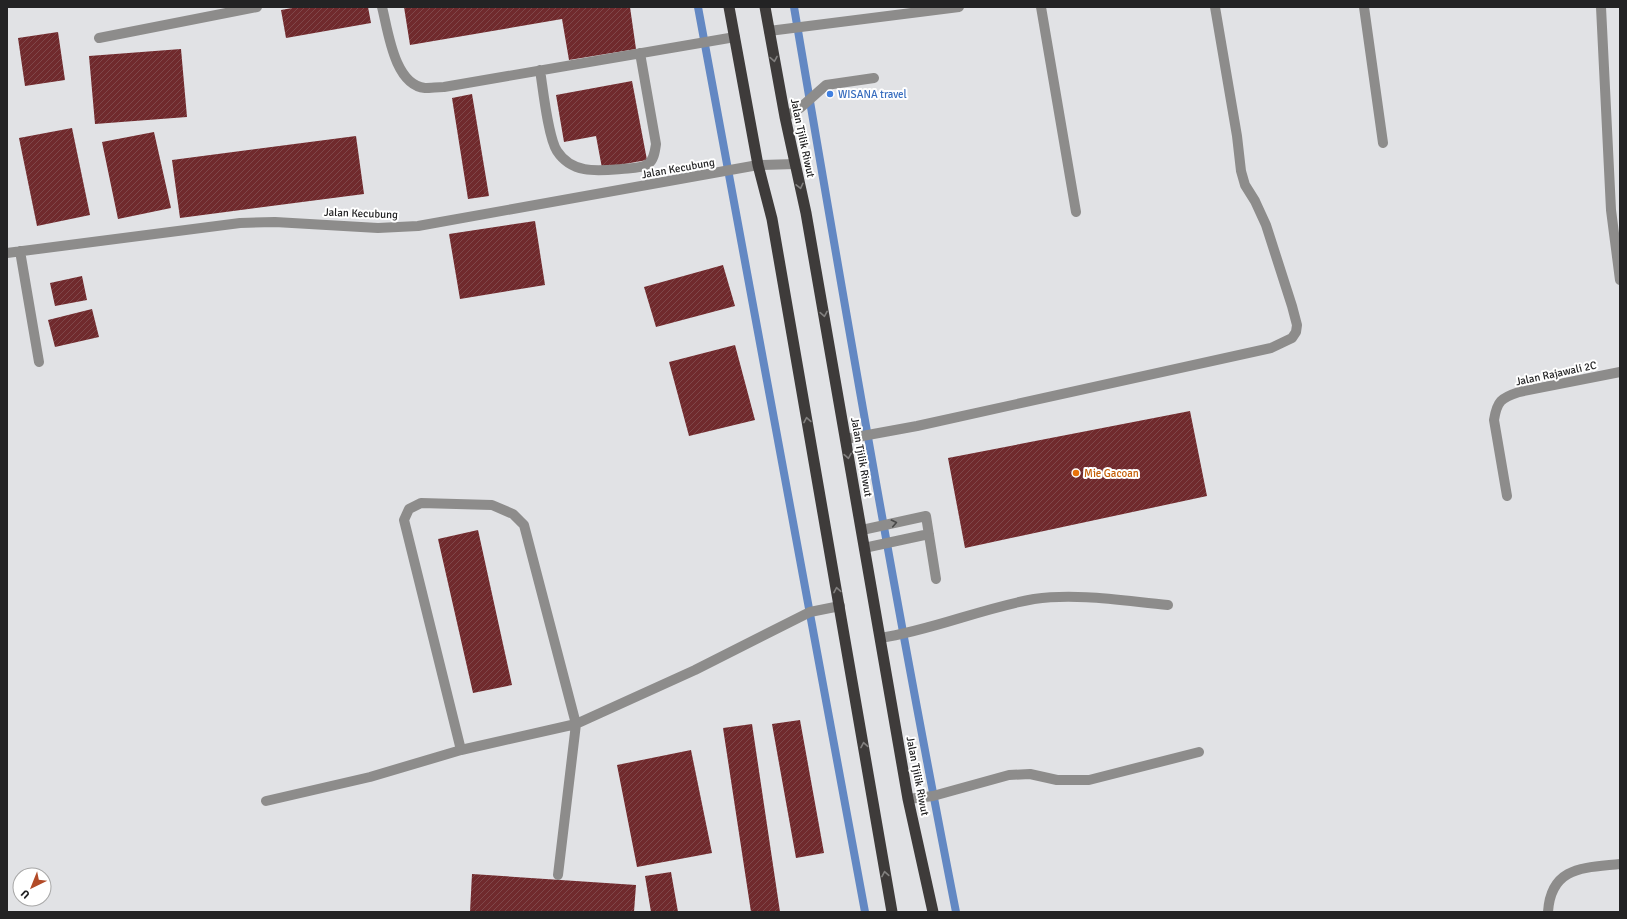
<svg xmlns="http://www.w3.org/2000/svg" width="1627" height="919" font-family="Signika,sans-serif">
  <style>
    .lines { fill: none; stroke-linecap: round; stroke-linejoin: round }
    .stream { stroke: #6388c3; stroke-width: 8 }
    .building { fill: url(#building-hatch) }
    .service { stroke: #8d8c8b; stroke-width: 10 }
    .minor { stroke: #8d8c8b; stroke-width: 10 }
    .trunk { stroke: #3e3b3a; stroke-width: 11 }
    .oneway { stroke: #82807f }
    .oneway2 { stroke: #484848 }
    .shop-dot { fill: #3f7fe0; stroke: #fff; stroke-width: 1.5 }
    .food-dot { fill: #e8710a; stroke: #fff; stroke-width: 1.5 }
    .labels { text-anchor: middle; stroke-width: 4; stroke-linejoin: round; paint-order: stroke }
    .shop-label { font-size: 11px; fill: #366cbe; stroke: #fff; text-anchor: start }
    .street-label { font-size: 11px; fill: #232324; stroke: #fff }
    .food-label { font-size: 11px; fill: #c56008; stroke: #fff; text-anchor: start }
  </style>
  <defs>
    <pattern id="building-hatch" width="6" height="6" patternUnits="userSpaceOnUse"><rect width="6" height="6" fill="#702a2d"/><path d="M-1 1l2-2M0 6l6-6M5 7l2-2" fill="none" stroke="#7f474a"/></pattern>
  </defs>
  <rect width="100%" height="100%" fill="#e1e2e5"/>
  <g class="lines">
    <path class="stream" d="M698,7L865,912
      M794,7C845,309 897,611 956,912"/>
  </g>
  <path class="building" d="M298,7H368L371,23L286,38L281,10Z
    M404,7H630L636,49L569,60L562,19L410,45Z
    M58,32L65,80L25,86L18,38Z
    M181,49L187,117L95,124L89,56Z
    M632,81L647,160L602,168L596,136L564,142L556,95Z
    M472,94L489,196L468,199L452,98Z
    M72,128L90,215L37,226L19,138Z
    M154,132L171,208L118,219L102,142Z
    M356,136L364,194L180,218L172,160Z
    M535,221L545,285L460,299L449,234Z
    M723,265L735,306L656,327L644,287Z
    M82,276L87,300L55,306L50,283Z
    M92,309L99,337L55,347L48,320Z
    M735,345L755,420L689,436L669,362Z
    M1190,411L1207,496L965,548L948,458Z
    M478,530L512,685L473,693L438,539Z
    M800,720L824,853L796,858L772,724Z
    M752,724L780,912H751L723,728Z
    M691,750L712,853L637,867L617,765Z
    M671,872L678,912H651L645,876Z
    M472,874L636,885L634,912H470Z"/>
  <g class="lines">
    <path class="service" d="M382,7C388,30 394,85 425,88C431,88 438,87 444,87L735,37
      M99,38L257,7
      M540,70C543,89 548,137 557,151C572,174 597,171 621,169C630,168 640,169 648,164C654,160 655,151 656,144L640,53
      M785,117L800,108L826,85L874,78
      M862,530L926,516L936,579
      M864,548L929,534
      M908,799L933,796L1009,775L1030,774L1057,780H1089L1199,752"/>
    <path class="minor" d="M1041,7L1076,212
      M1364,7L1383,143
      M1601,7L1611,210L1620,280
      M769,31L959,7
      M20,251L39,362
      M7,253L240,223L275,222L378,228L418,226L758,165L795,164
      M846,439L917,426L1271,348L1292,338L1296,332L1297,325L1292,306L1266,225L1255,201L1245,185L1241,171L1237,136L1215,7
      M1507,496L1494,420C1497,401 1501,398 1519,392L1620,372
      M880,638C933,630 982,608 1034,599C1078,593 1124,601 1168,605
      M461,750L404,520L409,509L421,503L492,505L513,514L524,525L576,724L558,875
      M266,801L370,777L461,750L576,724L695,670L810,612L840,606
      M1548,912C1551,866 1584,868 1620,864"/>
    <path class="trunk" d="M729,7L758,165L772,219L892,912
      M765,7L785,117L806,213L908,799L933,912"/>
  </g>
  <defs><path id="oneway-chevron" d="M-2-3.5L2.5 0L-2 3.5" fill="none" stroke-width="1.6" stroke-linecap="round" stroke-linejoin="round"/></defs>
  <g class="oneway">
    <use href="#oneway-chevron" transform="translate(774 59) rotate(80)"/>
    <use href="#oneway-chevron" transform="translate(800 186) rotate(77)"/>
    <use href="#oneway-chevron" transform="translate(824 314) rotate(80)"/>
    <use href="#oneway-chevron" transform="translate(807 420) rotate(-100)"/>
    <use href="#oneway-chevron" transform="translate(848 456) rotate(80)"/>
    <use href="#oneway-chevron" transform="translate(837 590) rotate(-100)"/>
    <use href="#oneway-chevron" transform="translate(864 745) rotate(-100)"/>
    <use href="#oneway-chevron" transform="translate(885 874) rotate(-100)"/>
  </g>
  <use class="oneway2" href="#oneway-chevron" transform="translate(894 523) rotate(-12)"/>
  <circle class="shop-dot" cx="830" cy="94" r="4"/>
  <circle class="food-dot" cx="1076" cy="473" r="4"/>
  <g class="labels">
    <g class="shop-label">
      <text x="838" y="98">WISANA travel</text>
    </g>
    <g class="street-label">
      <text transform="translate(803 138) rotate(78)" y="4">Jalan Tjilik Riwut</text>
      <text transform="translate(678 168) rotate(-10)" y="4">Jalan Kecubung</text>
      <text transform="translate(361 213) rotate(2)" y="4">Jalan Kecubung</text>
      <text transform="translate(1556 373) rotate(-12)" y="4">Jalan Rajawali 2C</text>
      <text transform="translate(862 457) rotate(80)" y="4">Jalan Tjilik Riwut</text>
      <text transform="translate(918 776) rotate(79)" y="4">Jalan Tjilik Riwut</text>
    </g>
    <g class="food-label">
      <text x="1084" y="477">Mie Gacoan</text>
    </g>
  </g>
  <rect width="1627" height="919" fill="none" stroke="#232324" stroke-width="16"/>
  <g transform="translate(32 887) rotate(223)"><circle r="19" fill="#ffffff" stroke="#a7a7a7"/>
  <path d="M0-3L7 15L0 10L-7 15Z" fill="#b24a27"/>
  <text y="-6" font-size="11" font-weight="bold" text-anchor="middle" fill="#232324">U</text>
  </g>
</svg>
